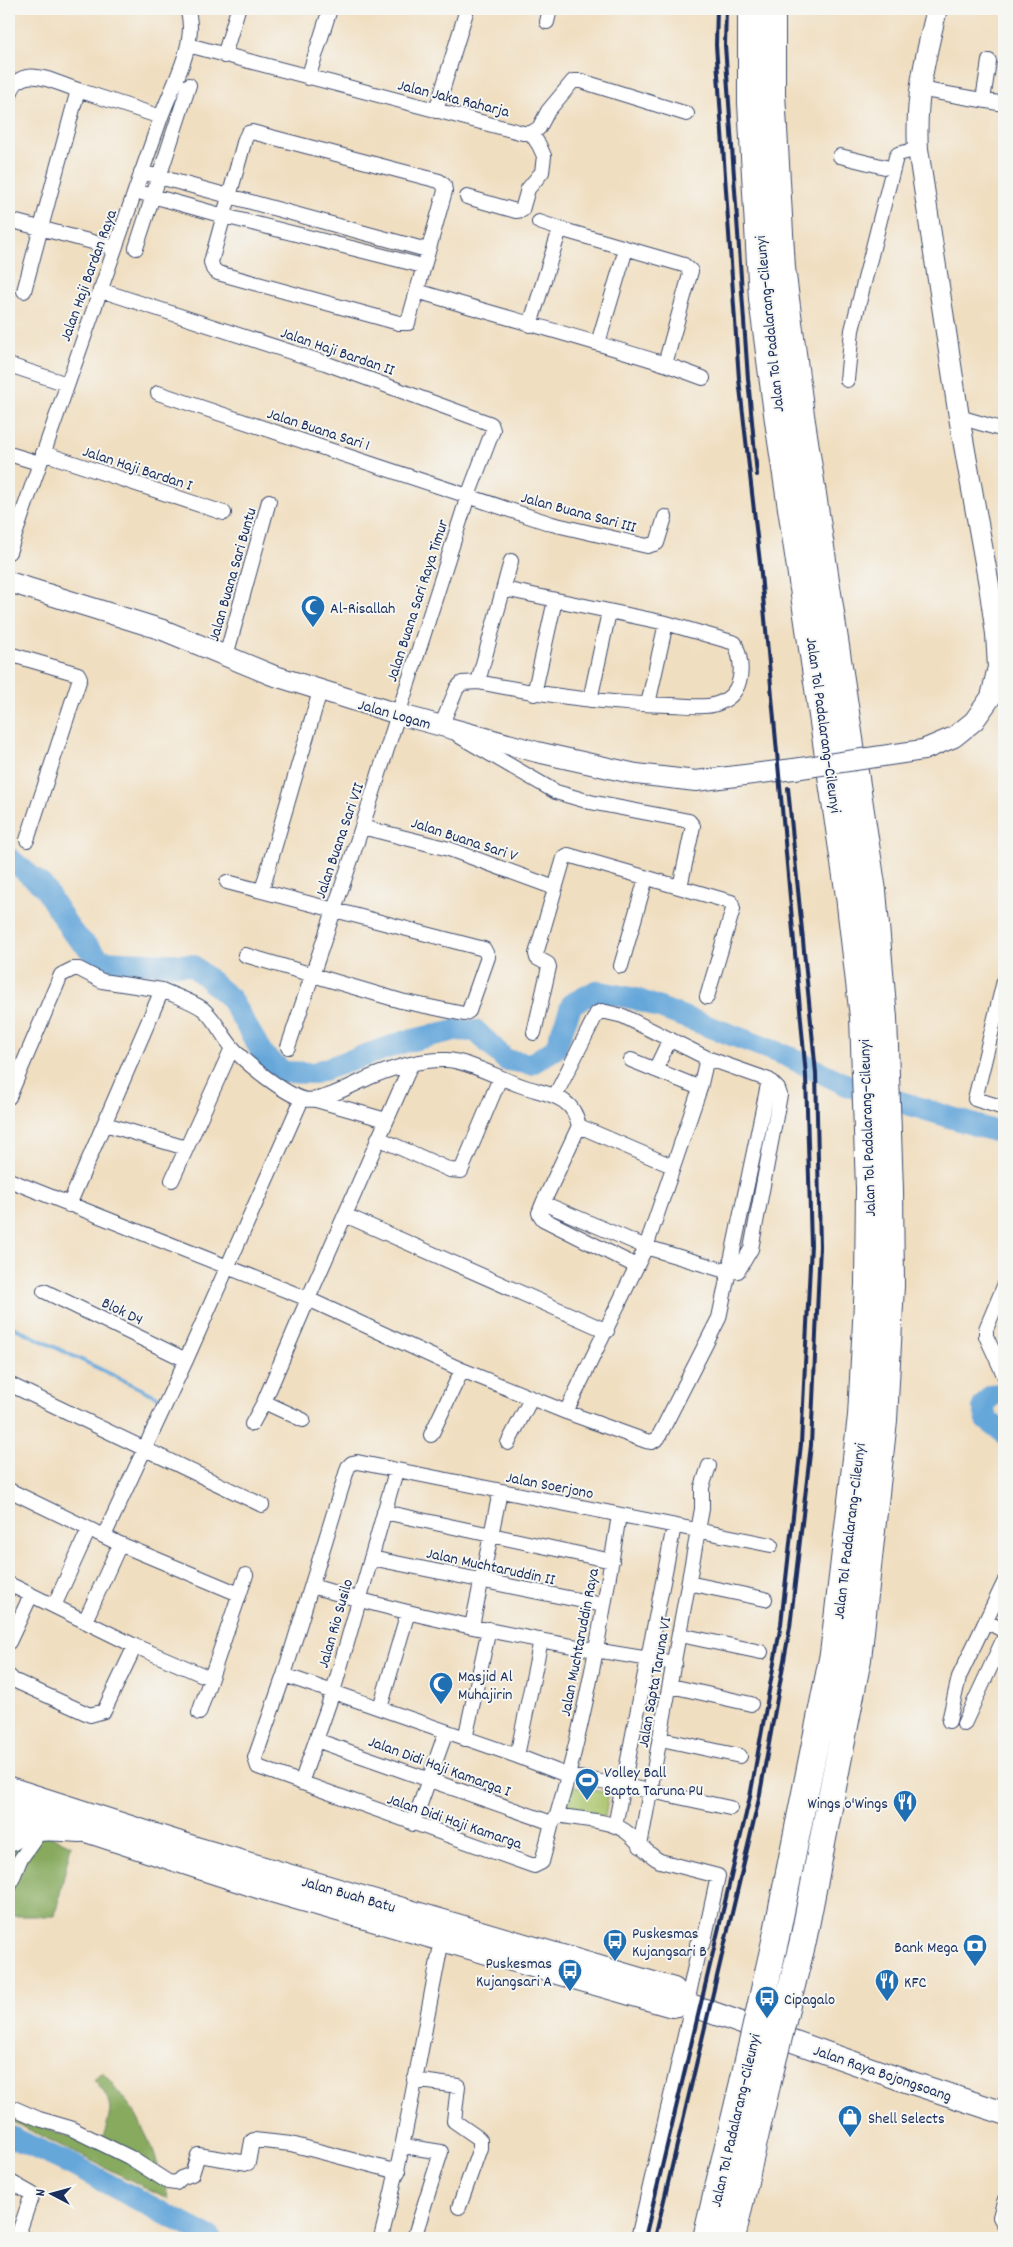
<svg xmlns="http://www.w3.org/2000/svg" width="1013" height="2247" font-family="Dekko,sans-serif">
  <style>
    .green { fill: #aac46a; stroke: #627a64 }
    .forest { fill: #87aa5e; stroke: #516c5e }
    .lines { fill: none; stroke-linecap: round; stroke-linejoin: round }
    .stream { stroke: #66a7da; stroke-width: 4 }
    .river { stroke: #66a7da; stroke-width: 22 }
    .street-casing { stroke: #3b496d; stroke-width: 16 }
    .secondary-casing { stroke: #3b496d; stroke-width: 22 }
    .primary-casing { stroke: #3b496d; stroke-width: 24 }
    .highway-casing { stroke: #3b496d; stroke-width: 28 }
    .street { stroke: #fff; stroke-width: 14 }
    .secondary { stroke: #fff; stroke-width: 20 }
    .primary { stroke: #fff; stroke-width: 22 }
    .highway { stroke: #fff; stroke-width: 26 }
    .rail { stroke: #1b2f5e; stroke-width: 4 }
    .secondary-bridge-casing { stroke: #3b496d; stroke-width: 22; stroke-linecap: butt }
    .highway-bridge-casing { stroke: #3b496d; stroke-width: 28; stroke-linecap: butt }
    .secondary-bridge { stroke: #fff; stroke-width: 20 }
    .highway-bridge { stroke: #fff; stroke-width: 26 }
    .labels { text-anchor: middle; stroke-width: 4; stroke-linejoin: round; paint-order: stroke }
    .street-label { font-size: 16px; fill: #1b2f5e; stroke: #f6f6f2 }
    .poi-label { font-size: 16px; fill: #1b2f5e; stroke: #f6f6f2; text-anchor: start }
  </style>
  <rect width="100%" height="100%" fill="#f6f6f2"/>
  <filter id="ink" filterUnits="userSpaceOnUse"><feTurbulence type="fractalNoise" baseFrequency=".02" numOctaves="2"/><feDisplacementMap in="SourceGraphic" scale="10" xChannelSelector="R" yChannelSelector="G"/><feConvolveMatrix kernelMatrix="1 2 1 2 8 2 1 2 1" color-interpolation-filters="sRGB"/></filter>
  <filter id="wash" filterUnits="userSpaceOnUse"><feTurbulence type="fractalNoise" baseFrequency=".0096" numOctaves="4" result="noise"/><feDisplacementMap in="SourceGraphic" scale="20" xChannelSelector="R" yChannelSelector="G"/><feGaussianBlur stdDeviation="1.12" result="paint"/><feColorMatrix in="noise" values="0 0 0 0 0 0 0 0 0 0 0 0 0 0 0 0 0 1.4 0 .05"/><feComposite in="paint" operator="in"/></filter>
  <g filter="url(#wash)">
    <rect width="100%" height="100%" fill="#f0dec0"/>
    <path class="green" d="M569,1786L609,1793L605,1817L565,1810Z"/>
    <path class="forest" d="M35,1829L71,1845L55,1916H9V1847Z
      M102,2071L134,2111L152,2147L169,2199L9,2120V2109L59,2135L102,2140C112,2109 115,2105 94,2079Z"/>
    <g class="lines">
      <path class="stream" d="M9,1325L160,1398"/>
      <path class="river" d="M9,858L43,886L72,932L102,961L192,965L230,998L264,1056L284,1072L314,1073L404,1042L455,1030L476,1031L506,1060L531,1064L555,1049L572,1004L596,991L636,999L787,1056L849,1086L1004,1134
        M1004,1392L991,1396L983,1406L987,1420L1004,1433
        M9,2136L70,2164L211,2238"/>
    </g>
  </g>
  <g filter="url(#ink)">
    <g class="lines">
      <defs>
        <path id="street" d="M547,22L550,9
          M188,45L523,133H531L539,128L548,111L573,81H581L687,114
          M224,56L238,9
          M308,78L330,9
          M919,89L1004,104
          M78,90L161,117
          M9,98C18,60 52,82 78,90L24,291
          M983,100L989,61
          M436,111L467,9
          M252,132L439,181L444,185L445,191L408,323H399L218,273L213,269L211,262L245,139L248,133Z
          M840,156L893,169
          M141,172L427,250
          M135,191L224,216L423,266
          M467,197L516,211L522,210L528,189L542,172L544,156L539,145L531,133
          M9,220L115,248
          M539,222L560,229
          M136,248L189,85
          M100,290L325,363L486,422L491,424L493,430L468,496L362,827L288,1047
          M417,291C500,316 583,338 665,364L691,271L684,265L560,229L530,325
          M598,343L626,249
          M665,364L703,378
          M9,365L67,384
          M847,380L852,330L896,157L898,154L918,149
          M158,393L552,524L647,546L657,543L665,517
          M959,417L1004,430
          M43,453L224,513
          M9,454L39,463
          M9,552L161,117C172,86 199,41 187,9
          M9,654L78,674L80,678L27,840
          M226,656L269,501
          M478,682C542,695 606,704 671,705C684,705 701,708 713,705C744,697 745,668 735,643L666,623L504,589
          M534,694L555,600
          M590,700L609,612
          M648,704L666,623
          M441,726L457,688L462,683L478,682L511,561
          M459,736L556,792L590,802L689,821L693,826L680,887
          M362,827L449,849L555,888
          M227,882L484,949L488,957L469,1011L464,1014L401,1001L245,955
          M262,890L320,691
          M621,966L646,878
          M1004,981L975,1099L1004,1108
          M534,1033L549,967L548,964L537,958L536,954L564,858L568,855L731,902L733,909L707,997
          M631,1060L700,1088
          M655,1070L670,1039
          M9,1097L61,975L73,969H79L102,981L162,990
          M316,1100L386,1120
          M105,1124L186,1148
          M579,1126L672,1166
          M378,1138L450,1170L461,1171L500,1078
          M9,1180L308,1299L411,1065
          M172,1180L232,1048
          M543,1203L539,1213L543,1219L636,1266
          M69,1205L162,990C175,996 192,1001 203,1009C216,1020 222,1036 233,1048C245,1063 285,1094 303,1099C321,1104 355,1083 373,1076C395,1067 423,1059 447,1060C468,1061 503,1080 525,1087C550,1095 573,1096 579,1126L543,1203L646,1247L729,1272L738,1271L751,1249L780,1095L778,1089L769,1080L707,1058L623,1016L602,1011L597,1013L555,1096
          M345,1215L607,1331
          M1004,1286L986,1329V1336L1004,1375
          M44,1291L186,1360
          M9,1384L262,1505
          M264,1402L303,1420
          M566,1412L646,1441L652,1442L658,1438L719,1318L769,1080
          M252,1424L264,1402L308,1299L462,1370L566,1412L646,1247L700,1088L707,1058
          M431,1435L462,1370
          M508,1443L531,1399
          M9,1490L120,1544L239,1594
          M384,1512L612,1561
          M104,1536L186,1360L302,1099
          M371,1558L603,1605
          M688,1583L765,1599
          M9,1584L135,1646L210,1678
          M312,1586C430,1622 553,1644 675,1663
          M54,1606L89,1529
          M85,1621L120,1544
          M986,1621L1004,1631
          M472,1626L500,1492
          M680,1635L761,1652
          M9,1642L31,1595
          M284,1675L517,1756L569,1776L651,1791L730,1808
          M9,1676L13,1680L90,1715L104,1711L135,1646
          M671,1686L751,1704
          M380,1708L408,1612
          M199,1713L246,1575
          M949,1721L959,1677L1004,1583
          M964,1724L1004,1638
          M465,1739L489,1629
          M661,1739L740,1756
          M316,1740L552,1823
          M517,1756L541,1640
          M301,1783L333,1692L396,1471
          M557,1815C586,1718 603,1615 619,1515
          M413,1824L446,1732
          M615,1826L674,1526
          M640,1846L702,1509V1487L709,1466
          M9,1887L20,1860L41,1830
          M698,1952L704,1941L718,1876L660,1861C646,1854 638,1840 625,1831C610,1820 576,1819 557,1815L552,1823L542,1862L534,1866L258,1767L255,1758L284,1675L348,1467L352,1463L357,1462L771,1545
          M687,2003L698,1952L697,1944
          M414,2080L458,2086L454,2121L477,2137L480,2140V2148L459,2207
          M9,2106L39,2119L70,2128L129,2157L168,2182L176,2183L181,2178L192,2174L198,2155L248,2163L252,2141L254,2140L291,2144L398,2172
          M404,2146L441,2152L414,2238
          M9,2181L32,2194L17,2238
          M1004,2202L1000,2217L1004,2224
          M381,2238C406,2140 422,2040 442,1940
          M638,2238L692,2005"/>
        <path id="secondary" d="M9,582L163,630L272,675L398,714L537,752L636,774L696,781L794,769
          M923,750L954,737L974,721L991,697L998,667L996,634L989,585L959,417L918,149C915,98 925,58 937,9"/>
        <path id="primary" d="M9,1788L196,1848L674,1989L685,2003
          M9,1804L80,1829L261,1888L672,2006L685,2003L897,2078L1004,2113"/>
        <path id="highway" d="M751,9V103L762,299L778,421L849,896L863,1017L869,1188L868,1284L861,1416L833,1654L776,1937
          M772,9V94L782,268L801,415L873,891L884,1018L890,1190L891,1285L884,1420L858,1659L803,1941
          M9,1811L11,1805
          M9,1839C29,1823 55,1828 80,1829
          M706,2238L744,2078
          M732,2238L767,2085"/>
      </defs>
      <use href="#street" class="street-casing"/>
      <use href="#secondary" class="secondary-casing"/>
      <use href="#primary" class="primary-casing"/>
      <use href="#highway" class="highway-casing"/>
      <use href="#street" class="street"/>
      <use href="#secondary" class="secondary"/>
      <use href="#primary" class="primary"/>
      <use href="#highway" class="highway"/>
      <path class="rail" d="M726,9L725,45L748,379L757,475
        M645,2238L750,1797L781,1624L801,1444L811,1245L806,1076L760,563L739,379L716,45L717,9
        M655,2238L759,1799L790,1627L811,1445L820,1246L816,1073L788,788"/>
      <defs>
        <path id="secondary-bridge" d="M794,769L923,750"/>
        <path id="highway-bridge" d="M744,2078L776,1937
          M767,2085L803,1941"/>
      </defs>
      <use href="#secondary-bridge" class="secondary-bridge-casing"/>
      <use href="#highway-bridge" class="highway-bridge-casing"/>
      <use href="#secondary-bridge" class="secondary-bridge"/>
      <use href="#highway-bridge" class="highway-bridge"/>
    </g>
  </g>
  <defs>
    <symbol id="mosque-pin" viewBox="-11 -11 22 30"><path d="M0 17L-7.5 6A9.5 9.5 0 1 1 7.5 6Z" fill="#1f6fb2" stroke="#f6f6f2"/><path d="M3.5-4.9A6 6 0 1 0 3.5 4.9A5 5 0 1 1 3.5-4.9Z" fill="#fff"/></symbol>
    <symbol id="stadium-pin" viewBox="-11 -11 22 30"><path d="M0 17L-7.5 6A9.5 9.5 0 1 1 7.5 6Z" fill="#1f6fb2" stroke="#f6f6f2"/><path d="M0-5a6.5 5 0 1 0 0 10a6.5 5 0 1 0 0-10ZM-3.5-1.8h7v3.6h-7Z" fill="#fff"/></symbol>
    <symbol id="restaurant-pin" viewBox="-11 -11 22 30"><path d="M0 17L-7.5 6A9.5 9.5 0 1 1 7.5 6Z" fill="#1f6fb2" stroke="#f6f6f2"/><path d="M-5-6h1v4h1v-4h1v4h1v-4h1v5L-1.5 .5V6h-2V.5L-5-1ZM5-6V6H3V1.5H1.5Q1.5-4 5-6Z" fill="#fff"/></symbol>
    <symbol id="bus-pin" viewBox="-11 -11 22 30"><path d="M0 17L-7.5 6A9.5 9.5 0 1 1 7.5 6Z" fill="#1f6fb2" stroke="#f6f6f2"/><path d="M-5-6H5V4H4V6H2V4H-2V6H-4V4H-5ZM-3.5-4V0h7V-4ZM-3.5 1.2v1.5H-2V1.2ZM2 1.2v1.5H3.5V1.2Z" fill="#fff"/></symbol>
    <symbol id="bank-pin" viewBox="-11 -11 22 30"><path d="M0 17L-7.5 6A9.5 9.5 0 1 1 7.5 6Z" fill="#1f6fb2" stroke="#f6f6f2"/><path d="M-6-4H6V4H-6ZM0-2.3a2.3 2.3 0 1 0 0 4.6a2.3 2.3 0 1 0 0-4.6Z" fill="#fff"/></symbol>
    <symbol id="shop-pin" viewBox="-11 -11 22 30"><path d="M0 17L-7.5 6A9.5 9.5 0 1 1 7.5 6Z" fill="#1f6fb2" stroke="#f6f6f2"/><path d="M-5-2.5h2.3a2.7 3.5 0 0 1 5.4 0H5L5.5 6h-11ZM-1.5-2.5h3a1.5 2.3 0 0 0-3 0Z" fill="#fff"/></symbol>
  </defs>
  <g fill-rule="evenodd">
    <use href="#mosque-pin" x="299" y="593" width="28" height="38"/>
    <use href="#mosque-pin" x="427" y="1670" width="28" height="38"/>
    <use href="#stadium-pin" x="573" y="1766" width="28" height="38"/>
    <use href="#restaurant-pin" x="891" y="1788" width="28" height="38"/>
    <use href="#bus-pin" x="601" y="1927" width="28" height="38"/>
    <use href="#bank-pin" x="961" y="1932" width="28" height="38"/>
    <use href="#bus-pin" x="556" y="1957" width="28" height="38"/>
    <use href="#restaurant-pin" x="873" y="1967" width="28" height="38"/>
    <use href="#bus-pin" x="753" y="1984" width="28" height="38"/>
    <use href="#shop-pin" x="836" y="2103" width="28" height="38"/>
  </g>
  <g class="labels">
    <g class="street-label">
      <text transform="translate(454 97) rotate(14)" y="6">Jalan Jaka Raharja</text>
      <text transform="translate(87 275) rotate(-70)" y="6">Jalan Haji Bardan Raya</text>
      <text transform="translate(768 324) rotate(-96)" y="6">Jalan Tol Padalarang–Cileunyi</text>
      <text transform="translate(338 350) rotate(19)" y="6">Jalan Haji Bardan II</text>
      <text transform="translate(319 428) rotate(18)" y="6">Jalan Buana Sari 1</text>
      <text transform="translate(138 467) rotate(18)" y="6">Jalan Haji Bardan I</text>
      <text transform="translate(579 511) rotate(15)" y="6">Jalan Buana Sari III</text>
      <text transform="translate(231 574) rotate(-74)" y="6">Jalan Buana Sari Buntu</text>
      <text transform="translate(416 600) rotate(-72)" y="6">Jalan Buana Sari Raya Timur</text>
      <text transform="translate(395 713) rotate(16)" y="6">Jalan Logam</text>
      <text transform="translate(825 725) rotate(82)" y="6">Jalan Tol Padalarang–Cileunyi</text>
      <text transform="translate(465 838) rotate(18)" y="6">Jalan Buana Sari V</text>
      <text transform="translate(338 840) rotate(-71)" y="6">Jalan Buana Sari VII</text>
      <text transform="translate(866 1128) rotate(-92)" y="6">Jalan Tol Padalarang–Cileunyi</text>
      <text transform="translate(123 1310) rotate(26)" y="6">Blok D4</text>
      <text transform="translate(550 1484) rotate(11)" y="6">Jalan Soerjono</text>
      <text transform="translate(848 1531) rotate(-83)" y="6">Jalan Tol Padalarang–Cileunyi</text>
      <text transform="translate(491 1565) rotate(12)" y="6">Jalan Muchtaruddin II</text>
      <text transform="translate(334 1623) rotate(-74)" y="6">Jalan Rio Susilo</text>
      <text transform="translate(578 1642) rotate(-79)" y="6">Jalan Muchtaruddin Raya</text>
      <text transform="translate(653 1682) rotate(-80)" y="6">Jalan Sapta Taruna VI</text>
      <text transform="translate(440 1765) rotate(20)" y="6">Jalan Didi Haji Kamarga I</text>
      <text transform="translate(455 1820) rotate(19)" y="6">Jalan Didi Haji Kamarga</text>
      <text transform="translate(349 1893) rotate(16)" y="6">Jalan Buah Batu</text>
      <text transform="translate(883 2072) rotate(19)" y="6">Jalan Raya Bojongsoang</text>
      <text transform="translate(734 2120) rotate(-77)" y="6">Jalan Tol Padalarang–Cileunyi</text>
    </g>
    <g class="poi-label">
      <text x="330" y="613">Al-Risallah</text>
      <text x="458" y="1681">Masjid Al<tspan x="458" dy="18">Muhajirin</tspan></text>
      <text x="604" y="1777">Volley Ball<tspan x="604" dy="18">Sapta Taruna PU</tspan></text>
      <text x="888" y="1808" text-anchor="end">Wings o'Wings</text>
      <text x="632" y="1938">Puskesmas<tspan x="632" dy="18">Kujangsari B</tspan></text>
      <text x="958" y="1952" text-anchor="end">Bank Mega</text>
      <text x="552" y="1968" text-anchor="end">Puskesmas<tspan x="552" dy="18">Kujangsari A</tspan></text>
      <text x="904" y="1987">KFC</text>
      <text x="784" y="2004">Cipagalo</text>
      <text x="868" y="2123">Shell Selects</text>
    </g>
  </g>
  <rect width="1013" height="2247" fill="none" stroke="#f6f6f2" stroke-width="30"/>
  <g transform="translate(52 2194) rotate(276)" stroke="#f6f6f2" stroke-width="4" paint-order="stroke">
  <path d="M0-4L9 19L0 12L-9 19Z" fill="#1b2f5e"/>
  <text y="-8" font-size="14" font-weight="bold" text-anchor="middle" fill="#1b2f5e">N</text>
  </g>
</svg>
